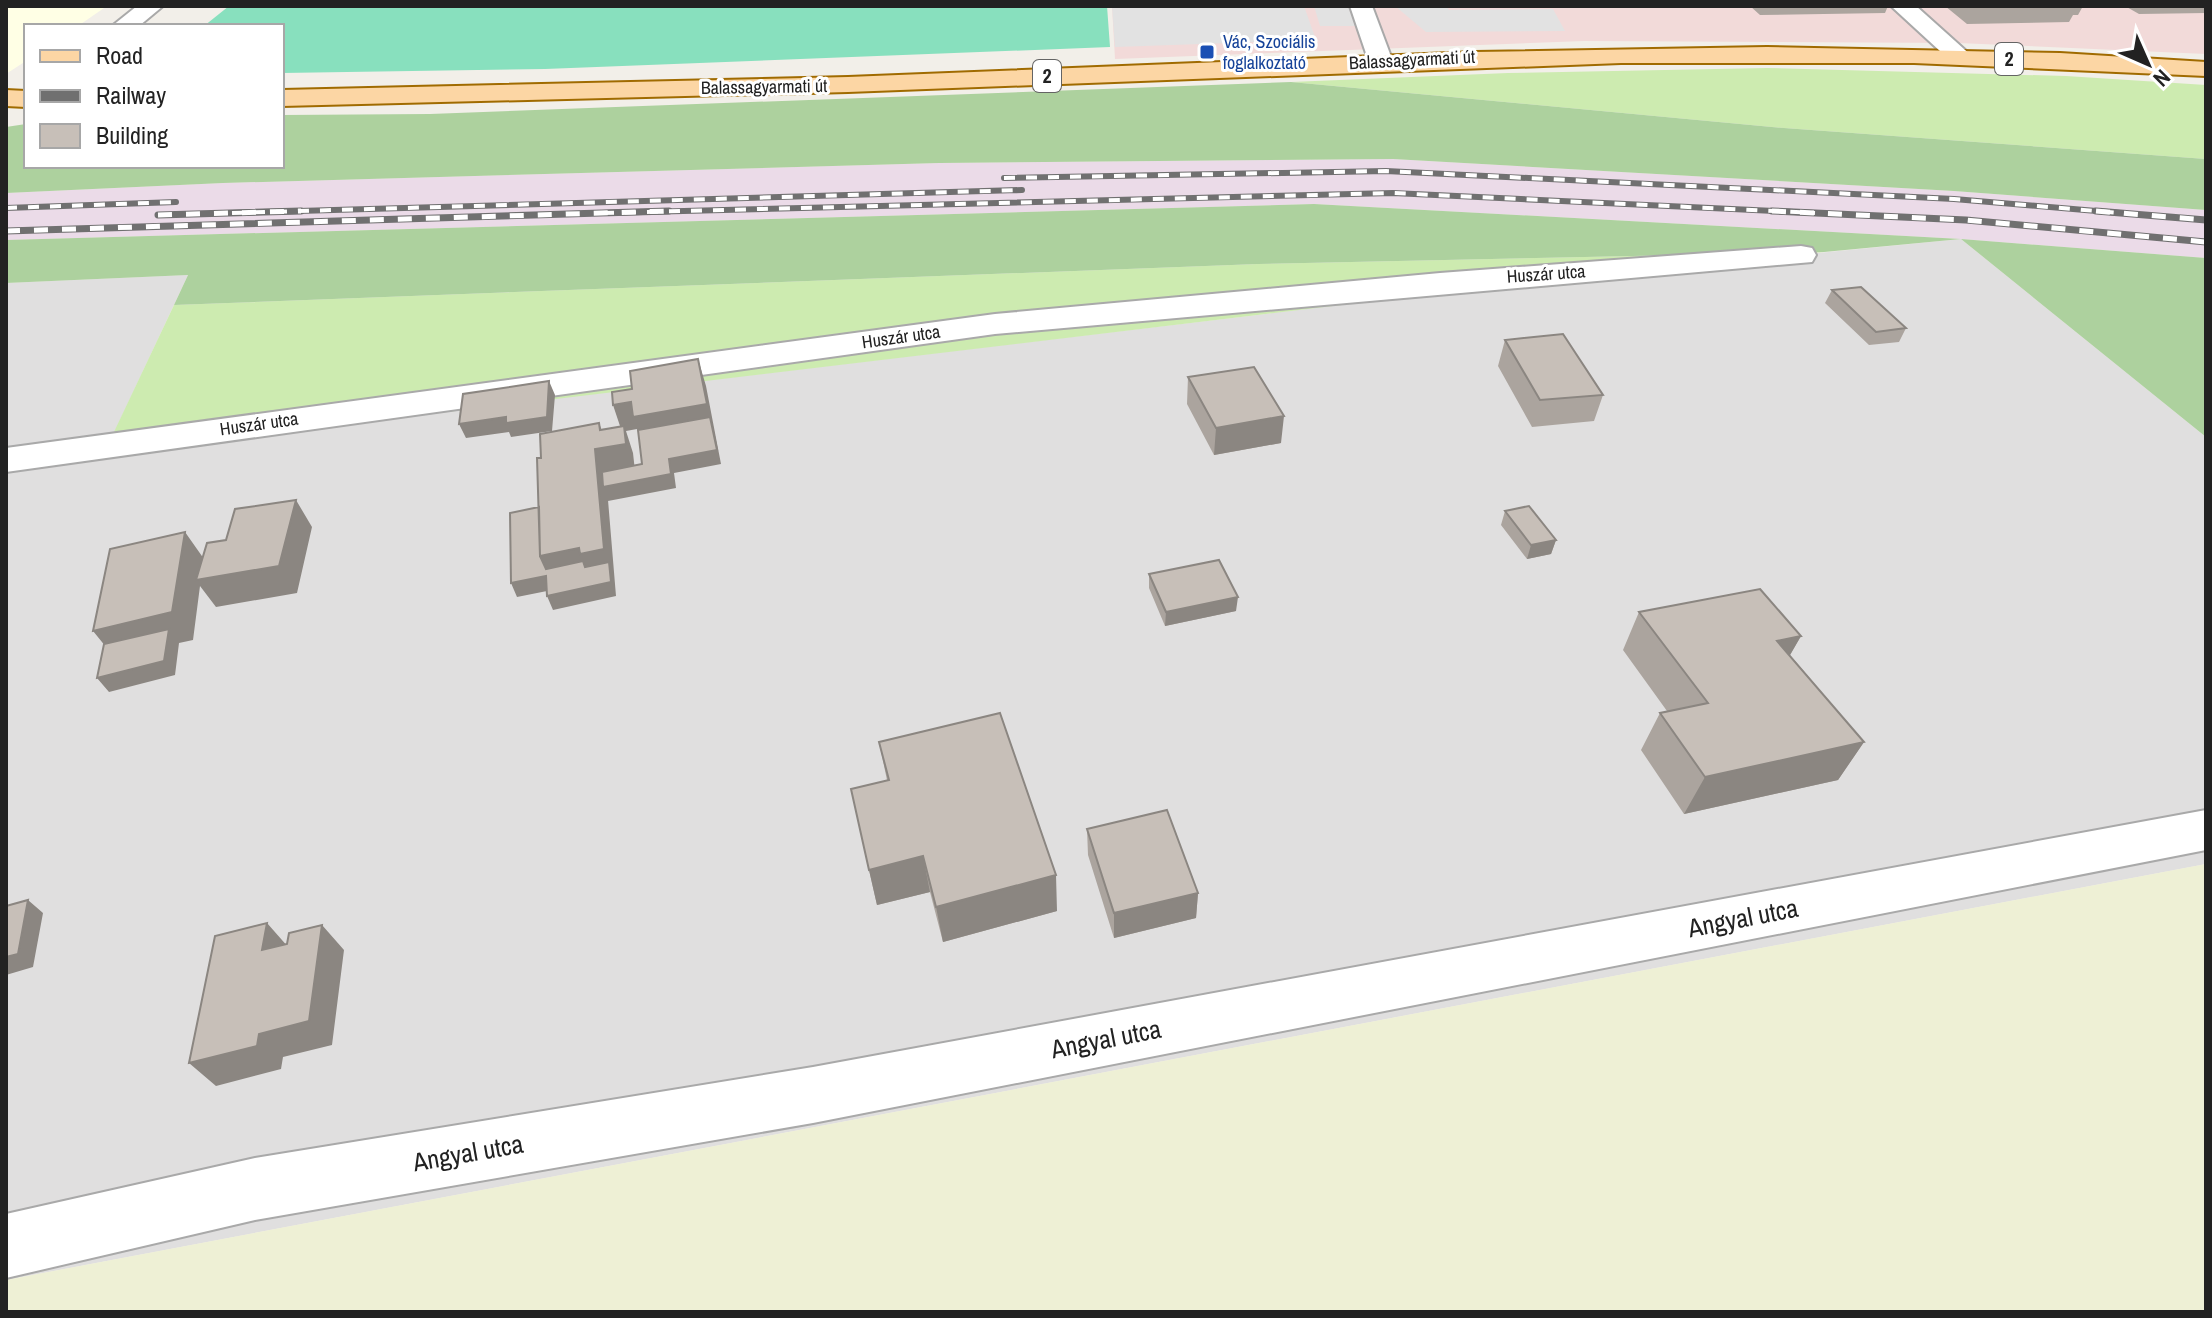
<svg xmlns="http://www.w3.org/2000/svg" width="2212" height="1318" font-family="'Archivo Narrow',sans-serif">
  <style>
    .residential { fill: #e0dfdf }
    .commercial { fill: #f2dad9 }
    .industrial { fill: #ebdbe8 }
    .education { fill: #ffffe5 }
    .farmland { fill: #eef0d5 }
    .grass { fill: #cdebb0 }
    .forest { fill: #add19e }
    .pitch { fill: #88e0be }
    .parking { fill: #e2e2e2 }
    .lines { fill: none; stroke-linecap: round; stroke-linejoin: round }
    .minor-casing { stroke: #a9a9a9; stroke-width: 4 }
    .major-casing { stroke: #a06b00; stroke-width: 4 }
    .minor { fill: #fff; fill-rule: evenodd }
    .major { fill: #fcd6a4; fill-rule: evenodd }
    .rail-far1-casing { stroke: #707070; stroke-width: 6 }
    .rail-casing { stroke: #707070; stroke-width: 7 }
    .rail-far1 { stroke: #fff; stroke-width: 4; stroke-dasharray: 11; stroke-linecap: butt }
    .rail { stroke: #fff; stroke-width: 5; stroke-dasharray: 14; stroke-linecap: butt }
    .wall { fill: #aba49e }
    .shaded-wall { fill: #8b8681; fill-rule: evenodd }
    .building { fill: #c7bfb8; stroke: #8b8681; stroke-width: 2 }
    .transit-dot { fill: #1a4fb4; stroke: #fff; stroke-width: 3 }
    .labels { text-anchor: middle; stroke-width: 6; stroke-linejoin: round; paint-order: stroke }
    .far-transit-label { font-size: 18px; fill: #164399; stroke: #fff; text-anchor: start }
    .far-street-label { font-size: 18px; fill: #222; stroke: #fff }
    .shield { fill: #fff; stroke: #646464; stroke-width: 2 }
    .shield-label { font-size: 20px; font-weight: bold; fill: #222 }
    .near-street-label { font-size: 26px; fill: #222; stroke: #fff }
  </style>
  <rect width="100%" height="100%" fill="#f2efe9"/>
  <path class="residential" d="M1961,239L2206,437V864L6,1280V283L188,275L105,452L1584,276Z"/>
  <path class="commercial" d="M1112,6H2206V54L1958,43L1584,41L1115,59Z"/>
  <path class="industrial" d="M1393,159L1954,191L2206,210V258L1961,239L1314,204L6,240V193L223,183L939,163Z"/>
  <path class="education" d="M6,6H107L78,26H26V61L6,74Z"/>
  <path class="farmland" d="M2206,864V1312H6V1280Z"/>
  <path class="grass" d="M1767,68L2066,76L2206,85V159L1784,128L1291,82L1508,73Z
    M1824,252L1584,276L104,453L174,305L1258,264Z"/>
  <path class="forest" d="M1291,82L1784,128L2206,159V210L1954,191L1393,159L939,163L223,183L6,193V127L26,124V166H282V115L430,114Z
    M1314,204L1961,239L2206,258V437L1961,239L1824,252L1258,264L174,305L188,275L6,283V240Z"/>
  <path class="pitch" d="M229,6H1107L1110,47L545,69L282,73V26H204Z"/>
  <path class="parking" d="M1112,6H1304L1316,40L1115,47Z
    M1314,6H1348L1355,26H1320Z
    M1395,6H1446L1449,10L1553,9L1565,31L1426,32Z"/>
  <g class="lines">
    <defs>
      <path id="minor" d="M137,6H163L139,26H112Z
        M1350,6H1372L1393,62L1390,67H1372L1369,62Z
        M1891,6H1916L1974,58L1971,63H1953Z
        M1801,246L1812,248L1816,255L1812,262L995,334L6,472V448L995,314L1440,273Z
        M2206,810V850L813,1123L255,1220L6,1278V1214L255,1158L813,1067Z"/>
      <path id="major" d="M1767,47L2060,53L2206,62V76L1914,63H1621L848,92L282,106V90L848,77L1475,52Z
        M6,90L26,91V107L6,106Z"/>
    </defs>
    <use href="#minor" class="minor-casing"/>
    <use href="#major" class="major-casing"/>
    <use href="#minor" class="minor"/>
    <use href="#major" class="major"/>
    <defs>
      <path id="rail-far1" d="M1004,178L1386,171L1954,199L2120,213
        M6,208L176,202
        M232,213L1022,190
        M603,213L1393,193L1815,213"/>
      <path id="rail" d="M1772,211L1966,220L2206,242
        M2096,211L2206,220
        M158,215L301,211
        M6,231L669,211"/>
    </defs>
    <use href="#rail-far1" class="rail-far1-casing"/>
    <use href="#rail" class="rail-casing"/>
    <use href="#rail-far1" class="rail-far1"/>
    <use href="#rail" class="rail"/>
  </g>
  <path class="wall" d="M1625,6H1691L1626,7Z
    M1750,6H1888L1885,13L1760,15Z
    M1945,6H2083L2078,15H2073L2069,22L1967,24Z
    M2125,6H2206V13L2139,14Z
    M1832,290L1906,328L1899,342L1869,345L1825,303Z
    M1505,340L1603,395L1594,421L1532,427L1498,366Z
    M1188,377L1281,443L1214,455L1187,404Z
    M1505,511L1556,540L1551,554L1527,559L1501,525Z
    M1149,574L1236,611L1165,626L1149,588Z
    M1639,612L1801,636L1790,655L1864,742L1838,780L1684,814L1641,750L1660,713L1667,711L1623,650Z
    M879,742L1057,911L943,942L930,892L877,905L869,870L887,780Z
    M1087,829L1198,893L1196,918L1114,938L1088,855Z"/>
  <path class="shaded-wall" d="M698,359L706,386L721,464L674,473L676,488L608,501V500L616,596L553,610L547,596L552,583L540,556L595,449L600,430L599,423L608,447L622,432L613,405ZM637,429L642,444L671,474L635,471L633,453L626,431Z
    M549,381L555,395L552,431L511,437L509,432L466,438L459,424L506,417Z
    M1284,416L1281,443L1214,455L1216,428Z
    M296,500L312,527L297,593L216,607L200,586L193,640L179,643L175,675L109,692L97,678L115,658L93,631L185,532L204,559Z
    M1556,540L1551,554L1527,559L1531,545Z
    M546,576L552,590L517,597L511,583Z
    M1238,597L1236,611L1165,626L1166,612Z
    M1801,636L1779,674L1777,641Z
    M1864,742L1838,780L1684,814L1705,777Z
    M923,856L930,892L877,905L869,870Z
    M1056,875L1057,911L943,942L936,907Z
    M1198,893L1196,918L1114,938V913Z
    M28,900L43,913L33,967L6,975V957Z
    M267,923L289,948L262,950Z
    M322,925L344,950L332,1045L283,1057L281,1069L216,1086L189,1063L259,1034Z"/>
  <path class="building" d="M1861,287L1906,328L1876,332L1832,290Z
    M1563,334L1603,395L1540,400L1505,340Z
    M698,359L707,404L633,417L631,402L613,405L612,392L632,389L630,371Z
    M1254,367L1284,416L1216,428L1188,377Z
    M549,381L547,417L506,423V417L459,424L463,394Z
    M710,417L717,450L669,459L671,474L603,487L602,472L642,464L638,430Z
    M599,423L600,430L624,426L626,444L595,449L604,549L580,554L579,548L540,556L537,458H541L540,434Z
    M296,500L279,566L196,580L207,543L226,540L235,509Z
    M1529,506L1556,540L1531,545L1505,511Z
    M539,507L540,556L546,569L583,561L585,567L609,562L611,582L547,596L546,576L511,583L510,513Z
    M185,532L172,612L93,631L110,549Z
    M1219,560L1238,597L1166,612L1149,574Z
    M1760,589L1801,636L1777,641L1864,742L1705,777L1660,713L1708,703L1639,612Z
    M169,629L164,661L97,678L104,644Z
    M1000,713L1056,875L936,907L923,856L869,870L851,789L889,780L879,742Z
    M1167,810L1198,893L1114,913L1087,829Z
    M28,900L18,954L6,957V906Z
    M267,923L262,950L287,944L289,933L322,925L309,1021L259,1034L257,1046L189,1063L215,936Z"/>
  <rect class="transit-dot" x="1199" y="44" width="16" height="16" rx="4"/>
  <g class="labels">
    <g class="far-transit-label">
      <text x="1223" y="48">Vác, Szociális<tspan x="1223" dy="21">foglalkoztató</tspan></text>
    </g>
    <g class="far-street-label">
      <text transform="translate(1412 60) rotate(-3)" y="6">Balassagyarmati út</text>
      <text transform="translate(764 87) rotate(-1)" y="6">Balassagyarmati út</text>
      <text transform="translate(1546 274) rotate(-4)" y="6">Huszár utca</text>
      <text transform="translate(901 337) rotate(-8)" y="6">Huszár utca</text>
      <text transform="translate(259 424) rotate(-8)" y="6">Huszár utca</text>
    </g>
    <g class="shield">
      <rect x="1995" y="43" width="28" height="32" rx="6"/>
      <rect x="1033" y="60" width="28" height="32" rx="6"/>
    </g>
    <g class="shield-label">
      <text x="2009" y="66">2</text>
      <text x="1047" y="83">2</text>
    </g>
    <g class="near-street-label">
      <text transform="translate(1743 918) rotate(-11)" y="9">Angyal utca</text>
      <text transform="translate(1106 1039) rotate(-11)" y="9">Angyal utca</text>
      <text transform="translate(468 1153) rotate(-10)" y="9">Angyal utca</text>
    </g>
  </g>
  <rect width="2212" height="1318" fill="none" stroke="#222222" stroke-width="16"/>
  <rect x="24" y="24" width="260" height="144" fill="#ffffff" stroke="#a7a7a7" stroke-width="2"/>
  <rect x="40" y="50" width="40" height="12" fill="#fcd6a4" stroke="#a7a7a7" stroke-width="2"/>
  <text x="96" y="64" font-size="24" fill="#222222">Road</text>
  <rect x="40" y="90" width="40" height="12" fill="#707070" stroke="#a7a7a7" stroke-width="2"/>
  <text x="96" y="104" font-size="24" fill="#222222">Railway</text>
  <rect x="40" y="124" width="40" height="24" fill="#c7bfb8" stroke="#a7a7a7" stroke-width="2"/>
  <text x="96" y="144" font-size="24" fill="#222222">Building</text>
  <g transform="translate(2148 64) rotate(135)" stroke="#ffffff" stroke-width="6" paint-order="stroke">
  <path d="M0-6L14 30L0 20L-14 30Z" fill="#222222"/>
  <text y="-12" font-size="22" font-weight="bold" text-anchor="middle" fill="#222222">N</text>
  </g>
</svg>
